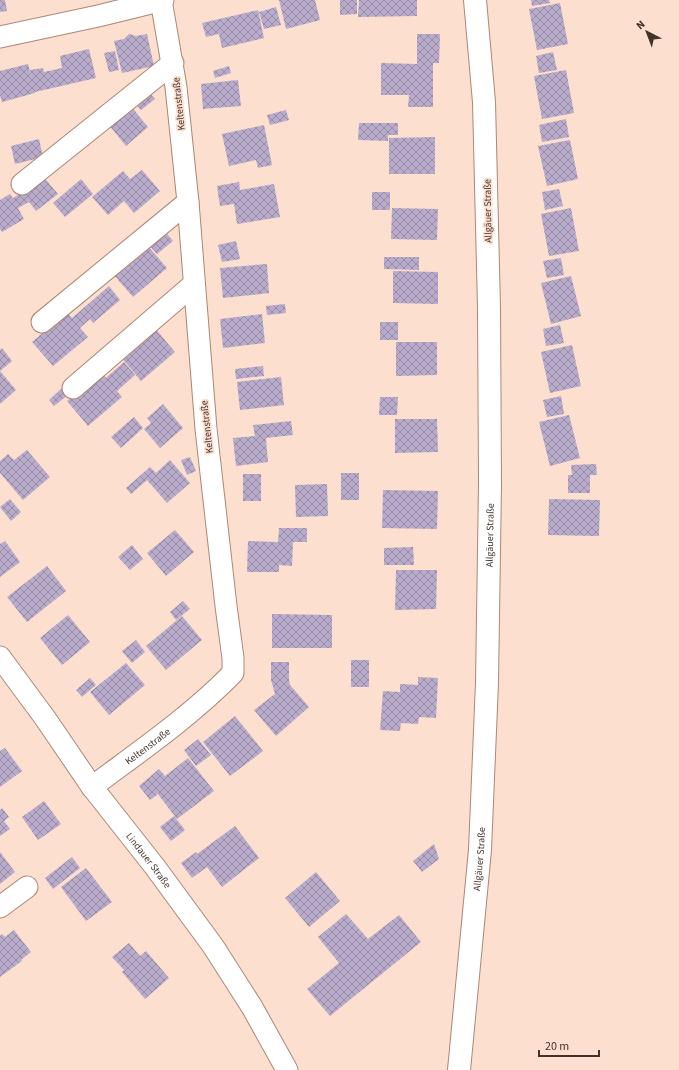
<svg xmlns="http://www.w3.org/2000/svg" width="679" height="1070" font-family="'Source Sans 3',sans-serif">
  <style>
    .building { fill: url(#building-cross-hatch) }
    .lines { fill: none; stroke-linecap: round; stroke-linejoin: round }
    .minor-casing { stroke: #aa8776; stroke-width: 23 }
    .major-casing { stroke: #aa8776; stroke-width: 24 }
    .minor { stroke: #fff; stroke-width: 21 }
    .major { stroke: #fff; stroke-width: 22 }
    .labels { text-anchor: middle; stroke-width: 3.5; stroke-linejoin: round; paint-order: stroke }
    .street-label { font-size: 10px; fill: #41322b; stroke: #fddfd0 }
  </style>
  <defs>
    <pattern id="building-cross-hatch" width="8" height="8" patternUnits="userSpaceOnUse"><rect width="8" height="8" fill="#b9abcb"/><path d="M0 0l8 8M0 8l8-8" fill="none" stroke="#988ca5"/></pattern>
  </defs>
  <rect width="100%" height="100%" fill="#fddfd0"/>
  <path class="building" d="M0,0H5L7,11L0,12Z
    M279,0H315L320,20L286,29Z
    M340,0H357V14L340,15Z
    M359,0H417V16L358,17Z
    M531,0H549L550,3L532,6Z
    M560,3L568,44L537,50L529,9Z
    M276,7L281,25L264,29L259,12Z
    M258,10L264,38L222,48L219,34L206,37L202,23Z
    M129,34L136,36L147,34L154,66L122,73L114,41L124,39Z
    M417,34H440L439,63H433V107H408L409,95H381V63L417,64Z
    M89,49L96,78L35,92V93L2,102L0,95V71L28,64L32,79L30,70L43,68L44,72L62,68L60,56Z
    M115,51L119,70L109,72L104,53Z
    M553,52L557,70L539,73L536,56Z
    M229,66L231,73L215,78L213,71Z
    M566,70L574,113L542,119L534,76Z
    M238,80L241,106L203,109L201,84Z
    M148,91L155,99L141,110L135,103Z
    M130,105L148,127L126,146L108,124Z
    M286,110L289,120L270,125L267,115Z
    M566,119L569,137L542,142L539,125Z
    M359,123H398V135H388V141L358,140Z
    M264,125L272,165L258,168L256,160L229,166L222,134Z
    M435,137V174H389V138Z
    M39,139L43,157L15,164L11,146Z
    M570,140L578,179L547,186L538,146Z
    M142,170L160,191L134,213L124,201L108,215L92,197L123,171L130,179Z
    M41,174L58,194L36,211L29,202L18,208L24,219L2,232L0,229V200L10,194L13,198L21,193Z
    M81,179L93,194L65,217L53,203Z
    M239,182L240,190L274,184L280,217L237,224L234,204L220,206L217,186Z
    M559,189L563,206L545,210L542,192Z
    M372,192H390V210H372Z
    M392,208L438,209L437,240L391,239Z
    M571,208L579,251L549,256L541,214Z
    M164,230L173,241L157,254L148,244Z
    M236,241L240,259L222,262L218,245Z
    M147,245L167,268L133,297L113,274Z
    M384,257H419V270L384,269Z
    M561,258L564,275L547,278L543,261Z
    M267,264L269,293L223,298L220,268Z
    M393,271L438,272V304L393,303Z
    M571,276L581,316L551,324L541,283Z
    M109,286L120,300L93,323L90,319L80,328L88,337L53,366L32,342L67,312L72,318Z
    M285,304L286,313L267,315L266,306Z
    M262,314L265,343L223,348L220,319Z
    M380,322H398V340H380Z
    M560,325L564,343L546,346L543,329Z
    M154,327L175,352L141,381L120,356Z
    M396,342H437V375L396,376Z
    M572,345L581,386L550,393L541,352Z
    M2,348L12,361L0,371L16,390L0,404V350Z
    M124,362L135,375L117,391L122,397L88,426L67,401L101,372L106,378Z
    M263,366L264,376L236,379L235,369Z
    M281,377L284,405L240,410L237,382Z
    M62,388L68,395L54,406L49,400Z
    M561,396L564,414L547,417L543,400Z
    M380,397H398L397,415H379Z
    M163,404L183,428L160,448L144,429L151,423L147,418Z
    M569,415L580,458L550,466L539,422Z
    M134,417L143,428L121,448L111,437Z
    M395,419H437L438,452L395,453Z
    M291,421L293,435L266,438L268,462L236,466L233,438L255,436L253,425Z
    M27,450L50,477L23,500L0,473V461L8,454L14,460Z
    M190,457L196,471L187,475L181,460Z
    M170,460L190,483L167,503L147,480L131,494L126,488L150,467L156,473Z
    M596,464L597,475H590V493H568V475H572L571,465Z
    M341,473H359V500H341Z
    M243,474H261V501H243Z
    M327,484L328,516L296,517L295,485Z
    M383,490L438,491L437,529L382,528Z
    M10,499L21,512L11,521L0,507Z
    M549,499L600,500L599,536L548,535Z
    M279,528H307V542H293L292,566L279,565V572H247L248,541L278,542Z
    M175,530L194,552L166,576L147,553Z
    M5,541L20,562L0,577V544Z
    M132,545L143,559L130,570L118,557Z
    M413,547L414,565H384V548Z
    M47,566L66,591L27,622L7,597Z
    M396,570H437L436,609L395,610Z
    M183,601L190,609L176,620L170,612Z
    M272,614L332,615V648H272Z
    M68,615L90,642L62,665L40,638Z
    M182,616L202,640L166,670L146,646Z
    M136,640L145,652L132,663L122,651Z
    M351,660H369V687H351Z
    M271,662H289V680L290,685L309,707L276,736L254,710L275,694L271,680Z
    M126,663L145,685L109,715L90,692Z
    M418,677L438,678L436,718L419,717L418,724L401,723L400,731L380,730L383,691L400,692V684L418,685Z
    M90,678L96,685L82,697L76,690Z
    M235,716L263,751L230,776L203,742Z
    M198,739L211,755L196,766L184,750Z
    M5,748L22,771L0,787V751Z
    M188,758L214,791L177,819L157,793V795L150,800L139,786L159,769L165,776Z
    M44,801L61,824L38,840L22,817Z
    M2,808L9,817L4,821L10,829L0,836V810Z
    M174,816L185,830L171,841L160,827Z
    M235,826L259,858L222,887L207,867L192,878L181,863L196,852L201,860L197,854Z
    M434,844L439,859L422,872L413,861Z
    M0,852L15,872L0,884Z
    M72,857L80,868L53,889L45,878Z
    M86,868L112,902L86,921L61,887Z
    M316,872L340,901L309,927L285,898Z
    M346,914L368,939L399,915L421,942L330,1016L307,989L339,963L318,937Z
    M14,930L31,952L21,960L22,961L0,977V936L2,934L5,937Z
    M129,943L140,956L146,951L169,978L145,999L122,972L124,970L112,957Z"/>
  <g class="lines">
    <defs>
      <g id="minor">
        <path d="M0,37L98,16L163,0"/>
        <path d="M22,184L173,63"/>
        <path d="M42,322L188,202"/>
        <path d="M73,388L194,284"/>
        <path id="s1" d="M0,657L45,718L92,787L155,867L213,946L252,1007L287,1070"/>
        <path id="s2" d="M92,787C140,751 191,716 233,673V658L226,606L206,429L188,202L176,87L161,0"/>
        <path d="M0,907L27,887"/>
      </g>
      <g id="major">
        <path id="s3" d="M459,1070L480,850L487,683L490,484L489,308L484,102L475,0"/>
      </g>
    </defs>
    <use href="#minor" class="minor-casing"/>
    <use href="#major" class="major-casing"/>
    <use href="#minor" class="minor"/>
    <use href="#major" class="major"/>
  </g>
  <g class="labels">
    <g class="street-label">
      <text transform="translate(178 104) rotate(-96)" y="4">Keltenstraße</text>
      <text transform="translate(487 211) rotate(-91)" y="4">Allgäuer Straße</text>
      <text transform="translate(206 427) rotate(-96)" y="4">Keltenstraße</text>
      <text dy="4" stroke="none"><textPath href="#s3" startOffset="536">Allgäuer Straße</textPath></text>
      <text dy="4" stroke="none"><textPath href="#s2" startOffset="69">Keltenstraße</textPath></text>
      <text dy="4" stroke="none"><textPath href="#s3" startOffset="212">Allgäuer Straße</textPath></text>
      <text dy="4" stroke="none"><textPath href="#s1" startOffset="252">Lindauer Straße</textPath></text>
    </g>
  </g>
  <g transform="translate(647 32) rotate(318)" stroke="#fddfd0" stroke-width="3" paint-order="stroke">
  <path d="M0-3L7 15L0 10L-7 15Z" fill="#41322b"/>
  <text y="-6" font-size="11" font-weight="bold" text-anchor="middle" fill="#41322b">N</text>
  </g>
  <path d="M539 1050v6h60v-6" fill="none" stroke="#41322b" stroke-width="2"/>
  <text x="545" y="1050" font-size="12" fill="#41322b" stroke="#fddfd0" stroke-width="3" paint-order="stroke">20 m</text>
</svg>
